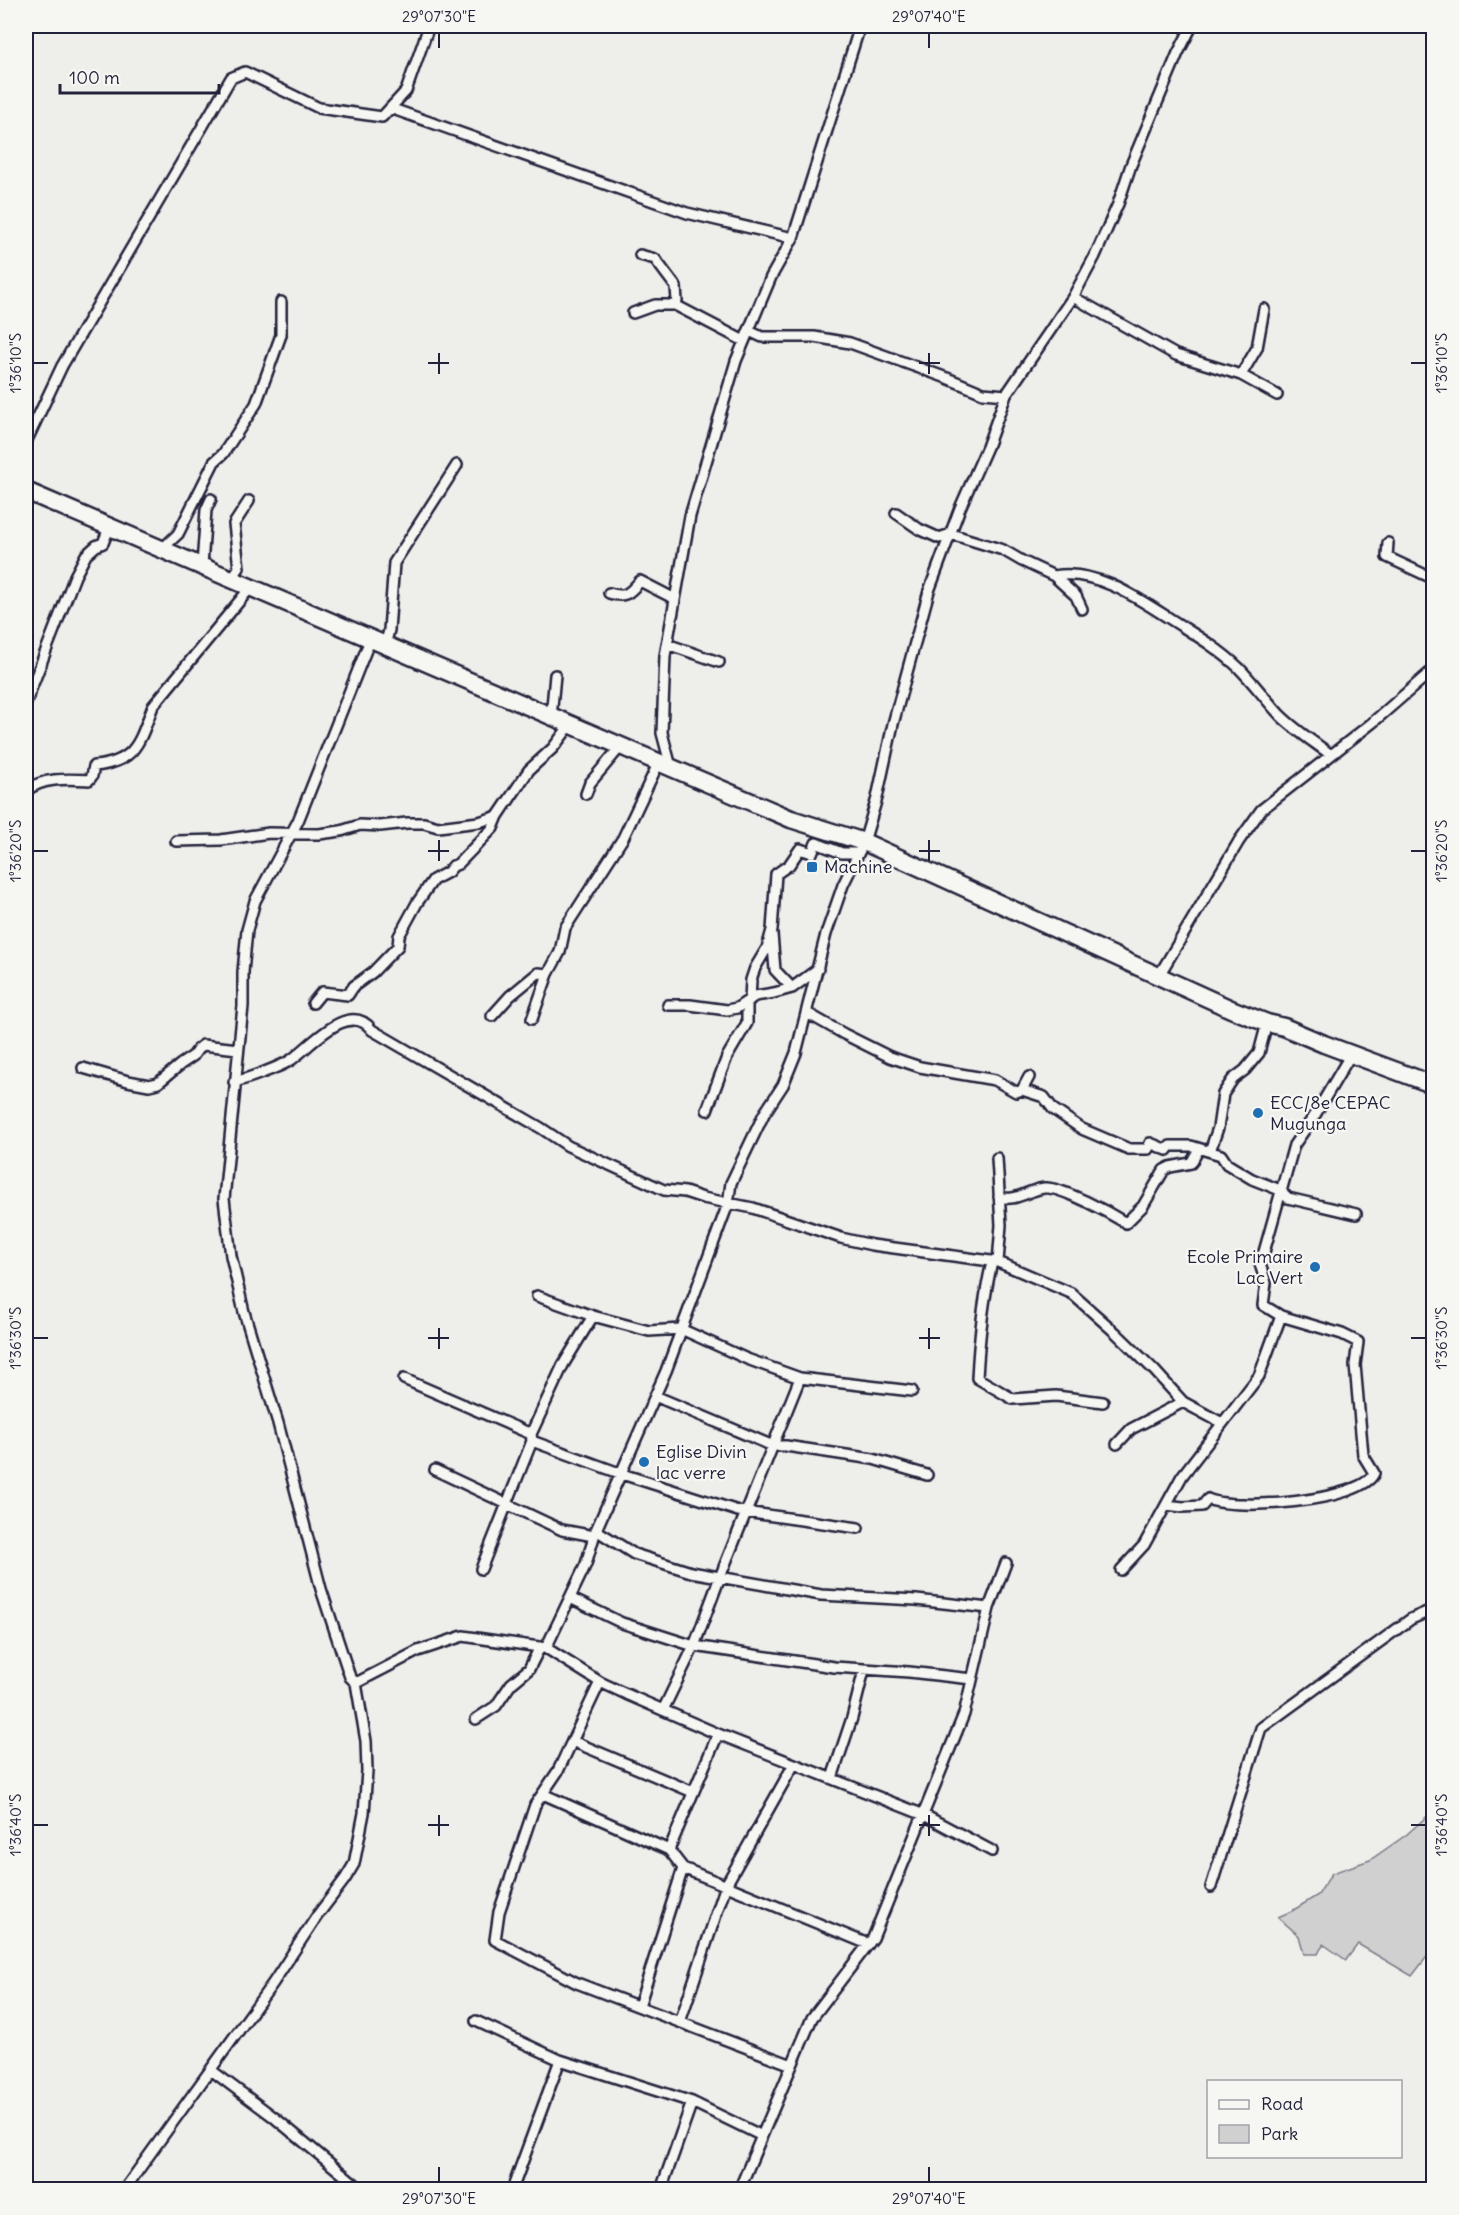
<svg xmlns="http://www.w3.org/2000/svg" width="1459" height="2215" font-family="Delius,sans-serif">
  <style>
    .green { fill: #d0d0d1; stroke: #797986; stroke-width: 1.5 }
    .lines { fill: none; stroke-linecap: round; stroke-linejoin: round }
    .minor-casing { stroke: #22223b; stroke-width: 14 }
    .trunk-casing { stroke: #22223b; stroke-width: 21 }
    .minor { stroke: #f6f6f2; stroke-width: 9 }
    .trunk { stroke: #f6f6f2; stroke-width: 16 }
    .ticks { fill: none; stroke: #22223b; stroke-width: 2 }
    .poi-dot { fill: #1f6fb2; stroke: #f6f6f2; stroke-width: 2 }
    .labels { text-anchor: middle; stroke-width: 4.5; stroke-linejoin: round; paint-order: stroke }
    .poi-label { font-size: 18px; fill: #22223b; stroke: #f6f6f2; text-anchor: start }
    .neatline { fill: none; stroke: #22223b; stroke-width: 2 }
    .ticks-label { font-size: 15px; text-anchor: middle; fill: #22223b }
  </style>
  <rect width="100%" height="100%" fill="#eeeeeb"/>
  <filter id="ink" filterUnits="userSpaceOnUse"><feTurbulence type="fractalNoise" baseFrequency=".0167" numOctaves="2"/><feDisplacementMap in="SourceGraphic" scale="12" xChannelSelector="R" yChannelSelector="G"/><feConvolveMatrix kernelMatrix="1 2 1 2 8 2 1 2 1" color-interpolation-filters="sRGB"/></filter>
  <g filter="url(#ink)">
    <path class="green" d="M1433,1811V1949L1412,1976L1358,1944L1346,1960L1323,1944L1318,1954H1304L1299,1936L1278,1917L1292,1911L1318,1895L1332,1873L1370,1860L1406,1835Z"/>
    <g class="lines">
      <defs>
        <path id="minor" d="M390,108L687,213L793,238
          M640,255L655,259L676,287L677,301L675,305
          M1073,297L1176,355L1241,375L1277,395
          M633,313L655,305H675L744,341
          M749,331L762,337H814L850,343L947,378L983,393L1006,395
          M1241,375L1257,348L1264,309
          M26,442L62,366L231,78L245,72L319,108L382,117L406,91L429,26
          M896,513L919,529L939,538L951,534L1003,550L1022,561L1054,576L1076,596L1082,609
          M1388,543L1387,557L1434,579
          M163,548L178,534L214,462L223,454L256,404L281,335V302
          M202,565L206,510L211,499
          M1054,576C1099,567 1147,605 1183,627C1202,639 1221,651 1238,667C1253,682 1266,700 1280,715C1295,730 1314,742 1331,755
          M232,578L239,568L234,524L249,501
          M609,593C625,598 629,594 640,581L675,599
          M667,644L719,662
          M385,646L389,630L394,563L457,465
          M26,702L75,576L86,555L96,546L103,543L110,526
          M551,717L555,675
          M671,767L662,733L665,656L690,516L736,361L771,277L793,238L860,26
          M26,791C43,777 68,779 89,780L92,776L94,766C136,762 139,743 153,706L251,587
          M586,794L590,783L621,746
          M176,841L221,840L269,833L319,834L341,831L360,825L380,826L407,823H424L438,827L479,822L498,816
          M772,934L775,970L792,988
          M1158,977L1239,841L1261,810L1372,723L1434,669
          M750,1000L751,980L755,968L767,948L772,930L776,874L789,865L800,849L812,853L816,843L842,853H858
          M313,1003L322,992L348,995L354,986L373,972L398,946L399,936L417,903L433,880L448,872L453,866L458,864L493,828L498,816L529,770L553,748L571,724
          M668,1005H690L727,1010L737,1008L755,996L774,993L792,988L818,969
          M807,1013L844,1034L890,1057L920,1067L995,1080L1016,1092L1022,1090L1029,1077
          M492,1016L510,996L538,973L548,974
          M532,1019L548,974L560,952L565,928L623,838L659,762
          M83,1068L128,1081L149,1085L158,1083L181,1064L193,1056L198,1049L203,1045L238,1049
          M234,1082C247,1079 280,1067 291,1060C312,1045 349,1000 372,1030L541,1128L568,1146L664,1190L685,1192L703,1198L753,1208L841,1238L872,1245L998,1262L1071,1293L1116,1333L1154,1370L1183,1402L1222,1423
          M1022,1090L1044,1097L1053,1109L1082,1129L1129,1149H1148L1150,1143L1167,1150L1170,1146H1191L1221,1155L1227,1164L1252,1179L1280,1190L1288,1198L1356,1214
          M707,1110L727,1057L747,1023V1002
          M1210,1151L1218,1128L1223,1094L1233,1079L1245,1070L1259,1053L1267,1023
          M997,1158L1001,1225L998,1262
          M999,1197C1017,1202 1028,1190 1044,1188C1061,1186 1111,1214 1126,1223L1143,1206L1164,1170L1170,1167L1191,1163L1199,1149
          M992,1262C983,1301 979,1338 977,1378L1013,1399L1056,1396L1103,1402
          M537,1296L593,1316L649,1331L681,1329L747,1359L800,1378L912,1391
          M593,1316L563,1365L531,1434L532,1441L622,1474L738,1511L858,1528
          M404,1379L531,1434
          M655,1396L773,1446H786L873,1459L927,1475
          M1117,1444L1131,1429L1183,1402
          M435,1470L562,1530L594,1536
          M1166,1505L1183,1507L1202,1506L1208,1499C1234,1511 1362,1502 1374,1473L1363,1455L1355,1365L1358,1342L1342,1334L1281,1316
          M596,1530L634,1554L691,1572L821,1595L916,1600L989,1608
          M481,1569L532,1441
          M1121,1570L1144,1545L1182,1476L1259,1376L1281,1316L1263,1305L1266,1283L1259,1261L1264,1252L1294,1145L1315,1115L1351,1054
          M570,1598L622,1623L694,1646L834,1667L909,1672L972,1679
          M546,1648L600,1682L626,1694L718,1734L924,1815L992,1851
          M600,1682L558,1771L535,1805L499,1912L495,1940L577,1983L792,2065
          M356,1683L418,1651L463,1636L546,1648L586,1564L596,1530L666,1371L728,1204L731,1183L764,1114L783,1085L796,1053L826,934L843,885L864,842L877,798L893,724L929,591L960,508L987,447L1006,395L1073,297L1095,256L1118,204L1131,165L1178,53L1192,26
          M663,1710L694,1646L720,1577L800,1378
          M476,1719L496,1706L511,1684L529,1669L540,1647
          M572,1741L693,1792
          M832,1778L852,1718L864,1670
          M543,1794L669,1850
          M683,1868L868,1944
          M1211,1887L1261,1728L1411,1619L1434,1609
          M639,2006L683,1868L669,1850L718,1734
          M476,2021L560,2060L692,2102L762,2136
          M680,2022L726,1885L794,1764
          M211,2070L275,2118L362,2190
          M663,2184L692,2102
          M124,2190L273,1983L317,1916L345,1879L354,1864L364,1813L367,1771L366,1741L356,1683L350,1677L321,1589L278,1423L244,1312L231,1256L224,1199L243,1006V972L247,930L255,901L298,821L370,640
          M512,2190L560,2060
          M739,2190L812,2018L873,1938L964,1714L989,1608L1006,1563"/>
        <path id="trunk" d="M26,491L791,819L864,842L1231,1009L1267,1023L1284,1027L1324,1044L1434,1085"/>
      </defs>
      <use href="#minor" class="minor-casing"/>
      <use href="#trunk" class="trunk-casing"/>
      <use href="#minor" class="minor"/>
      <use href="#trunk" class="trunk"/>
    </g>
  </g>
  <path class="ticks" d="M439,33V48M929,33V48M439,353V374M929,353V374M33,363H48M428,363H449M919,363H940M1411,363H1426M439,840V861M929,840V861M33,851H48M428,851H449M919,851H940M1411,851H1426M439,1328V1349M929,1328V1349M33,1338H48M428,1338H449M919,1338H940M1411,1338H1426M439,1815V1836M929,1815V1836M33,1825H48M428,1825H449M919,1825H940M1411,1825H1426M439,2167V2182M929,2167V2182"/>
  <g class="poi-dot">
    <rect x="806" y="861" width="12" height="12" rx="3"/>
    <circle cx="1258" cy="1113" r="6"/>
    <circle cx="1315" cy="1267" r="6"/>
    <circle cx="644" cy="1462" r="6"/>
  </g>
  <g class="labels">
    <g class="poi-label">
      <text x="824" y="873">Machine</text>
      <text x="1270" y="1109">ECC/8e CEPAC<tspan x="1270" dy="21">Mugunga</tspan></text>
      <text x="1303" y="1263" text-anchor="end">Ecole Primaire<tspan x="1303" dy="21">Lac Vert</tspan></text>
      <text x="656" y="1458">Eglise Divin<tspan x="656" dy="21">lac verre</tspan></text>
    </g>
  </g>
  <rect width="1459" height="2215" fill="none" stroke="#f6f6f2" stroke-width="66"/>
  <rect x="1207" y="2080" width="195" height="78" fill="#f6f6f2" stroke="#a1a1a9" stroke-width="1.5"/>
  <rect x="1219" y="2100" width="30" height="9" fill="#f6f6f2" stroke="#a1a1a9" stroke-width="1.5"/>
  <text x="1261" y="2110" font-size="18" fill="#22223b">Road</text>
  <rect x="1219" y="2125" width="30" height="18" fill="#d0d0d1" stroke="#a1a1a9" stroke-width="1.5"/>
  <text x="1261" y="2140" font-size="18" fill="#22223b">Park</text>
  <path d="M60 84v9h159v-9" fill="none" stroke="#22223b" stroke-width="3"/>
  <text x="69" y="84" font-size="18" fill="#22223b" stroke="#f6f6f2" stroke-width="4.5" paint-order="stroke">100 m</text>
  <rect x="33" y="33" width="1393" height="2149" class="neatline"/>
  <g class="ticks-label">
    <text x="439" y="22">29°07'30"E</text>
    <text x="929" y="22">29°07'40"E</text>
    <text transform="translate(16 363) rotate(-90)" y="5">1°36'10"S</text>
    <text transform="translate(1442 363) rotate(-90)" y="5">1°36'10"S</text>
    <text transform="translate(16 851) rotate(-90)" y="5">1°36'20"S</text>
    <text transform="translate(1442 851) rotate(-90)" y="5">1°36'20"S</text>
    <text transform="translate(16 1338) rotate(-90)" y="5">1°36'30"S</text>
    <text transform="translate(1442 1338) rotate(-90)" y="5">1°36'30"S</text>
    <text transform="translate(16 1825) rotate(-90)" y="5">1°36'40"S</text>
    <text transform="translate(1442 1825) rotate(-90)" y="5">1°36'40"S</text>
    <text x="439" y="2204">29°07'30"E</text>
    <text x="929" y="2204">29°07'40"E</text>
  </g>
</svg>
